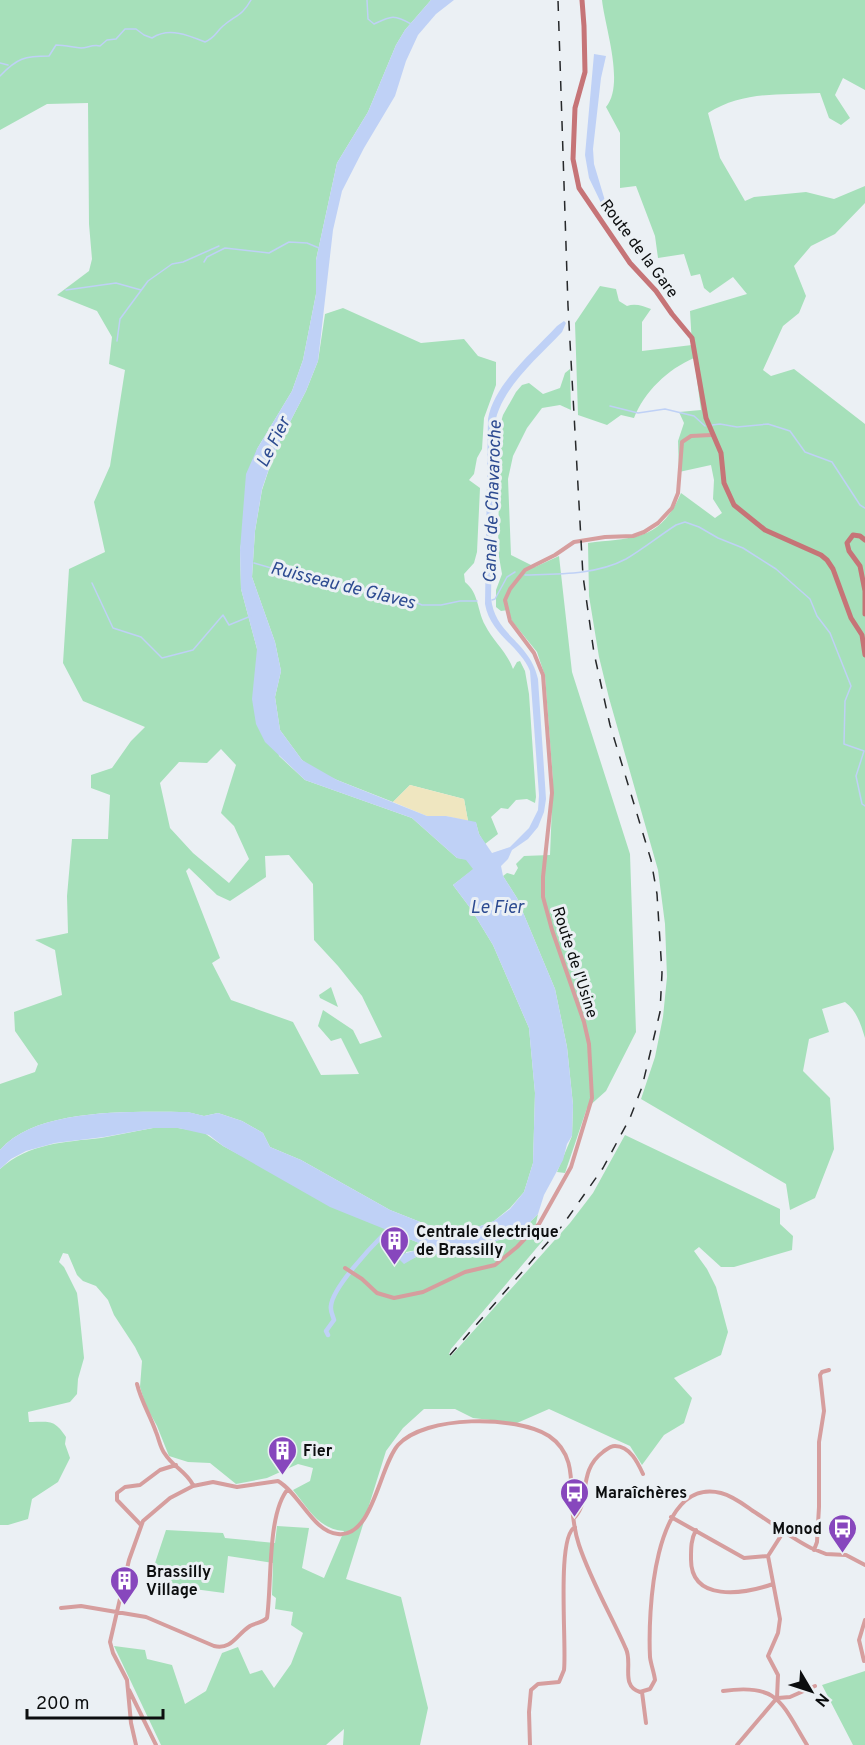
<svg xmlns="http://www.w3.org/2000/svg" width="865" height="1745" font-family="Overpass,sans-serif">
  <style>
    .green { fill: #a6e0ba; fill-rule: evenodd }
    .sand { fill: #efe6c0 }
    .water { fill: #bfd1f6 }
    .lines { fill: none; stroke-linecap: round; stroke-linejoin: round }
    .stream { stroke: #bfd1f6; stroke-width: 1.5 }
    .canal { stroke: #bfd1f6; stroke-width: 4.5 }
    .street { stroke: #d69e9e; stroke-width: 4 }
    .secondary { stroke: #c67477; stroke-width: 5 }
    .rail { stroke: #26282a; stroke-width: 1.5; stroke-dasharray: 10 10; stroke-linecap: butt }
    .labels { text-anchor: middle; stroke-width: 6; stroke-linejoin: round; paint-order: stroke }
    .street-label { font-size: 16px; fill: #0c0e0f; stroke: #ebf0f4 }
    .poi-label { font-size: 16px; font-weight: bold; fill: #0c0e0f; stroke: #ebf0f4; text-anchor: start }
    .water-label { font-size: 18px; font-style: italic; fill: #2d4b91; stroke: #ebf0f4 }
  </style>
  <rect width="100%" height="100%" fill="#ebf0f4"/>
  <path class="green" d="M0,0H431L405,30L396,45L368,112L337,163L316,260V294L303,360L292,391L257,449L240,550L241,589L257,649L279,756L305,780L412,818L457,858L466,859L474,869L453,885L471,909L493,945L529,1028L535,1093L533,1163L524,1192L510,1208L494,1221L475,1228L443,1231L390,1210L301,1160L270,1147L263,1133L242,1121L218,1113L204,1116L187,1112C134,1112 37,1107 0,1150V1084L35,1072L38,1064L15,1031L14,1012L62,995L55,950L35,940L68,933L67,896L72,839H108L110,795L91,788V775L112,768L131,741L145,727L83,701L63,663L69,569L105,552L94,502L110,466L125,370L109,364L112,337L97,311L57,295L89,271L92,259L89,224L88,103L47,104L0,130ZM221,749L236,765L221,813L234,826L249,859L229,883L193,853L170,828L160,783L179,762L207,763ZM289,855L313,884L314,940L338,966L362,996L382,1037L360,1044L353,1030L323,1010L318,1026L331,1041L341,1038L359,1074L321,1075L293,1022L231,1000L212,963L220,958L186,871L189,868L217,895L230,901L266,877L265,856Z
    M602,0H865V90L843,78L835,95L850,118L841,125L829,118L820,93C780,95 743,91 708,113L720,158L745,201L754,197L806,192L834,199L865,186V203L835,234L811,246L794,266L806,296L799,313L783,326L763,370L771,376L794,369L865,424V1038C861,1025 857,1011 845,1002L822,1009L829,1032L809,1039L803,1071L830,1098L834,1149L815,1198L790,1210L786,1184L641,1099L655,1057L663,1017L667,977L665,924L658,870L609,698L599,657L589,596L588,543C633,537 660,542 681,493L715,518L722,513L713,499L714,480L711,465L679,472L678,441L684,423L679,412L701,410L694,358C668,369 644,392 634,418L621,415L607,425L578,415L575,323L600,286L616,289L619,301L627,306C635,303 643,306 651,309L642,322V351L692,345L690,311L747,294L733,277L710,293L704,288L700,274L691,276L684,254L658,258L655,236L636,186L620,188V133L606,107C625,84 605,28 602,0Z
    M343,308L421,343L464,339L478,356L496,362V385L484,418L482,449L477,458L474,474L469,480L480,488L477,552L474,563L464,574L465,582C479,593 477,610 485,625C493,641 507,652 513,669L517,662L520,661L525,671L529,694L536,797L535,803L527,799L516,800L508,809L501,808L491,817L498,834L485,844L479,834L476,823L468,821L464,799L410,785L393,802L337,780L315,770L302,760L280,730L275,697L281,671L275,642L252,577L255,531L262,490L275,451L306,391L318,361L325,314Z
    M570,369L571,410L560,405L542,408L527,428L513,456L508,479L511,555L535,567L559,556L572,672L630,854L636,1032L606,1091L587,1108L565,1173L557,1172L572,1136L573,1105L567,1047L555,989L517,898L503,876L507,873L514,875L518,868L516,864L524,856L550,855L553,781L545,676L537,652L512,621L508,610L501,611L496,607V590L502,574L498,551L500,425L503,415L516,392L522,385L529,383L543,394L560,388L565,373Z
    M331,987L338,1007L320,998L319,995Z
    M153,1128H178L203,1132L223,1146L253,1162L388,1230L419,1243L434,1244L431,1248L406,1252L405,1262L416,1257L443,1253L453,1255L499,1240L526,1226L538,1214L534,1233L549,1228L551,1231L451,1349L449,1354L451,1356L570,1223L593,1193L625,1135L780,1209V1224L793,1236L792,1250L734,1267H721L699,1247L694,1251L707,1269L716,1287L728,1332L721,1355L674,1378L692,1398L684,1423L664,1435L642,1465L630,1446L549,1409L517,1423L473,1418L455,1409H424L403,1428L386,1451L346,1579L401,1597L428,1708L420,1745H343L344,1729L326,1745H161L114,1646L145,1650L147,1659L172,1665L185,1704L206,1691L222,1653L238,1647L250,1674L262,1670L274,1688L291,1664L303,1633L291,1625L293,1612L275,1609L276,1598L272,1595L273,1563L228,1556L224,1593L179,1587L152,1572L166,1530L223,1533L225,1538L275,1543L277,1526L309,1528L302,1568L324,1578L344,1531C318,1529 309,1509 293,1490L310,1481L313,1468L298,1464L267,1478L236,1484L210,1463L188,1462L169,1456L157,1426L146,1406L140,1387L142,1361L135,1347L114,1315L108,1300L96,1286L83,1281L77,1275L68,1254L63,1253L59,1262L64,1267L77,1293L79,1309L84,1358L78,1379L77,1394L70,1402L28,1412L29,1422C50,1422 54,1419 66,1437L65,1444L70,1458L58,1482L32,1499L28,1519L8,1525H0V1169C29,1143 65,1142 101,1138C119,1135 135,1131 153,1128Z
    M865,1671V1745H853L822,1685Z"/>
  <path class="sand" d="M410,785L464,799L468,821L446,816H427L393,802Z"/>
  <path class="water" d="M431,0H454L436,14L418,35L406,61L395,96L364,148L342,191L333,230L318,361L306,391L275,451L262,489L255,531L252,577L275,642L281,671L275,697L280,730L302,760L337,780L427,816H446L476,822L479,834L492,853L510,847L529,828L538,810L539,795L530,671C519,645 490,634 485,604L488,419C494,384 533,352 557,326L564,321L566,323L562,332C536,360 497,391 494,430L491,598C495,636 530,641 538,679L546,799L544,812L538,827L528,839L512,850L508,859L501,866L503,876L517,898L555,989L567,1047L573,1105L572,1136L567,1144L563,1160L544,1195L538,1214L526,1226L499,1240L453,1255L443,1253L416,1257L404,1264L398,1258C408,1248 426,1253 434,1244L419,1243L330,1207L223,1146L209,1135L178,1128H153L104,1137L55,1143L26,1151L11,1159L0,1169V1150C37,1107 134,1112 188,1112L204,1116L218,1113L242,1121L263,1133L270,1147L301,1160L390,1210L443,1231L475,1228L494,1221L510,1209L524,1192L533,1163L535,1093L529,1028L493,945L471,909L453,885L473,869L466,860L457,858L412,818L305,780L265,742L256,724L252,699L257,649L241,589L240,550L246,474L257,449L292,391L303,360L316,294V260L337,163L368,112L396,45L405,30Z
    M594,54L606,56L601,78L593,149L594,164L606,204L602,205L589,178L585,155Z"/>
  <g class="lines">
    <path class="stream" d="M367,0L368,19L374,24C391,16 394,14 411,24
      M0,63L8,65
      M0,76C17,58 25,56 49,56L56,45C65,45 72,47 81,48C88,48 92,44 100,46L107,40L116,39L125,29H136L144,35L152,38C169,27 188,35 205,42C216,37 215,33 223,26C236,15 242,16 251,0
      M204,262L207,257L225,248L269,253L289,242L307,243L319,248
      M66,290L116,283L141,290
      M117,341L120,319L148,281L172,264L183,262L219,246
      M610,406L638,413L665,409L694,416L705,426
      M712,425L720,424L737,427L768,424L790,431L805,452L832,462L860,505L865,508
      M254,563L312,580L351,586L382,593L390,598L408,599L422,605H441L460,601H477
      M525,575C558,574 596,575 626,559C643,549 659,536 676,525L685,522L699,527L718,538L743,548L776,569L810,599L817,616L830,633L851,686L845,701L844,744L864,751L856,776L862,804L865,806
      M92,583L113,628L141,637L162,658L193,650L223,615L229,625L251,616
      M492,600L495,599L507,577L515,572"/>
    <path class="canal" d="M328,1335L326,1331L334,1320C333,1316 330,1311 331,1306C332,1288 372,1246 385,1233"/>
    <path class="street" d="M345,1268L362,1279L377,1293L394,1298L423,1292L465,1272L495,1265L517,1247L539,1224L571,1167L592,1098L589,1044L584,1022L552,930L543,897V877L552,793L543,675L534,653L510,621L505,600L510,589L525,570L555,555L574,542L605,537L633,536L644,532L658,523L672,508L678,493L682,442L691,436L711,435
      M137,1384C141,1401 150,1415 156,1432C159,1439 160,1448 165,1454C173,1467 186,1471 193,1485
      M671,1517L744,1558L768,1556
      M574,1518C591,1502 577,1471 603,1452C607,1449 610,1446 615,1446C630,1446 638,1463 643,1474
      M141,1525L117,1500V1493L125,1487L140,1485L160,1470L176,1465
      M696,1530C691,1539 691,1548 691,1558C690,1603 744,1594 773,1584
      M814,1550L817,1542L819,1507V1442L824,1411L820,1375L822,1372L829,1370
      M61,1608L81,1606L146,1617L214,1646C232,1650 236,1635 250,1626C255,1623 262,1623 267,1618C272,1584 267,1513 288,1489
      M864,1661L859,1640L865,1620
      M129,1690L156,1745
      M723,1691C778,1683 781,1702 807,1745
      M642,1692L646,1723
      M777,1698L778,1675L768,1656L778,1633L780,1619L768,1556L784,1531
      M778,1698L790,1697L815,1686
      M136,1745L131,1723L127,1680L113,1653L110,1642L129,1560L143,1521L170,1498L193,1486L213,1482L237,1487L278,1481C300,1494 313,1532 338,1534C373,1538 379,1467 398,1445C425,1415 516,1415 549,1436C574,1453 571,1479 572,1505C573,1519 575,1533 579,1545C591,1581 611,1615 626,1649C633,1663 620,1686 640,1692L650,1689L655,1680C654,1672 651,1665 650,1657C648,1616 652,1476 721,1493C733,1496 743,1504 753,1511C772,1523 791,1538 811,1548L826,1554L846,1555L865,1565
      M530,1745L529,1712L531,1690L538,1684L559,1682L564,1670C567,1646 556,1536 575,1527
      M737,1745L777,1698"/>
    <path class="secondary" d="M582,0L584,26L585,72L575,108L573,159L579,188L630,263L656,291L672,314L692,338L706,418L721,453L724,483L734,505L765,530L821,555L827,560L833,569L851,618L862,635L865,655
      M865,540L860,536L853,535L847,543L849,551L860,566L865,591V614"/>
    <path class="rail" d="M450,1355L562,1226L603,1168L630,1118L642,1087L660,1012L662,973L657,894L651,860L610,725L594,653L583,576L568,306L558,0"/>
  </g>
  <defs>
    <symbol id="building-pin" viewBox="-11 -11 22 30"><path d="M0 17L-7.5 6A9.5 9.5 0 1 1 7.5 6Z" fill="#8747bd" stroke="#ebf0f4"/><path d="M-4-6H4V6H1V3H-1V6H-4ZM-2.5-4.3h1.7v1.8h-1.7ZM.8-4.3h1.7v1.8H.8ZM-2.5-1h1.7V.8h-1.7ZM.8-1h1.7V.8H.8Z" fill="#fff"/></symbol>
    <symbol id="bus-pin" viewBox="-11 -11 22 30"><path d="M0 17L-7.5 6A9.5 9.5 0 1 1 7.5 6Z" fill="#8747bd" stroke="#ebf0f4"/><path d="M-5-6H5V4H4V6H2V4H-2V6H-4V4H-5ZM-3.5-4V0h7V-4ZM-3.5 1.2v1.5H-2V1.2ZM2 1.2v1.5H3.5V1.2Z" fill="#fff"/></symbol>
  </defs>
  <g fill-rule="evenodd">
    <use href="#building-pin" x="378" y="1224" width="33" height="45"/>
    <use href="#building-pin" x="266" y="1434" width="33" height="45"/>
    <use href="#bus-pin" x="558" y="1476" width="33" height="45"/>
    <use href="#bus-pin" x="826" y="1512" width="33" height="45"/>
    <use href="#building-pin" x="108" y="1564" width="33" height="45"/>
  </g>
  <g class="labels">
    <g class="street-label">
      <text transform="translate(640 248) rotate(53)" y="6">Route de la Gare</text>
      <text transform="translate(576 962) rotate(72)" y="6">Route de l'Usine</text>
    </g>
    <g class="poi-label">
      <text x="416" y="1237">Centrale électrique<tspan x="416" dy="18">de Brassilly</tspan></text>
      <text x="303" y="1456">Fier</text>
      <text x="595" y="1498">Maraîchères</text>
      <text x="822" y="1534" text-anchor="end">Monod</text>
      <text x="146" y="1577">Brassilly<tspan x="146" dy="18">Village</tspan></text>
    </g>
    <g class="water-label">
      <text transform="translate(273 442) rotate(-63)" y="6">Le Fier</text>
      <text transform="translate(492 502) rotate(-88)" y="6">Canal de Chavaroche</text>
      <text transform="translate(343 585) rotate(14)" y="6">Ruisseau de Glaves</text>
      <text x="497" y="913">Le Fier</text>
    </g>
  </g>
  <g transform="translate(811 1691) rotate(129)" stroke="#ebf0f4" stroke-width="4.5" paint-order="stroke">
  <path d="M0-4.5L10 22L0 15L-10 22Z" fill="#0c0e0f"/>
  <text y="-9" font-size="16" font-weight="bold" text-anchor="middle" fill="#0c0e0f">N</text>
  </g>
  <path d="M27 1709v9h136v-9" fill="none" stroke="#0c0e0f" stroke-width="3"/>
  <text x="36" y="1709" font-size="18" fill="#0c0e0f" stroke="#ebf0f4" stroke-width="4.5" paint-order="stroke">200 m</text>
</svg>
